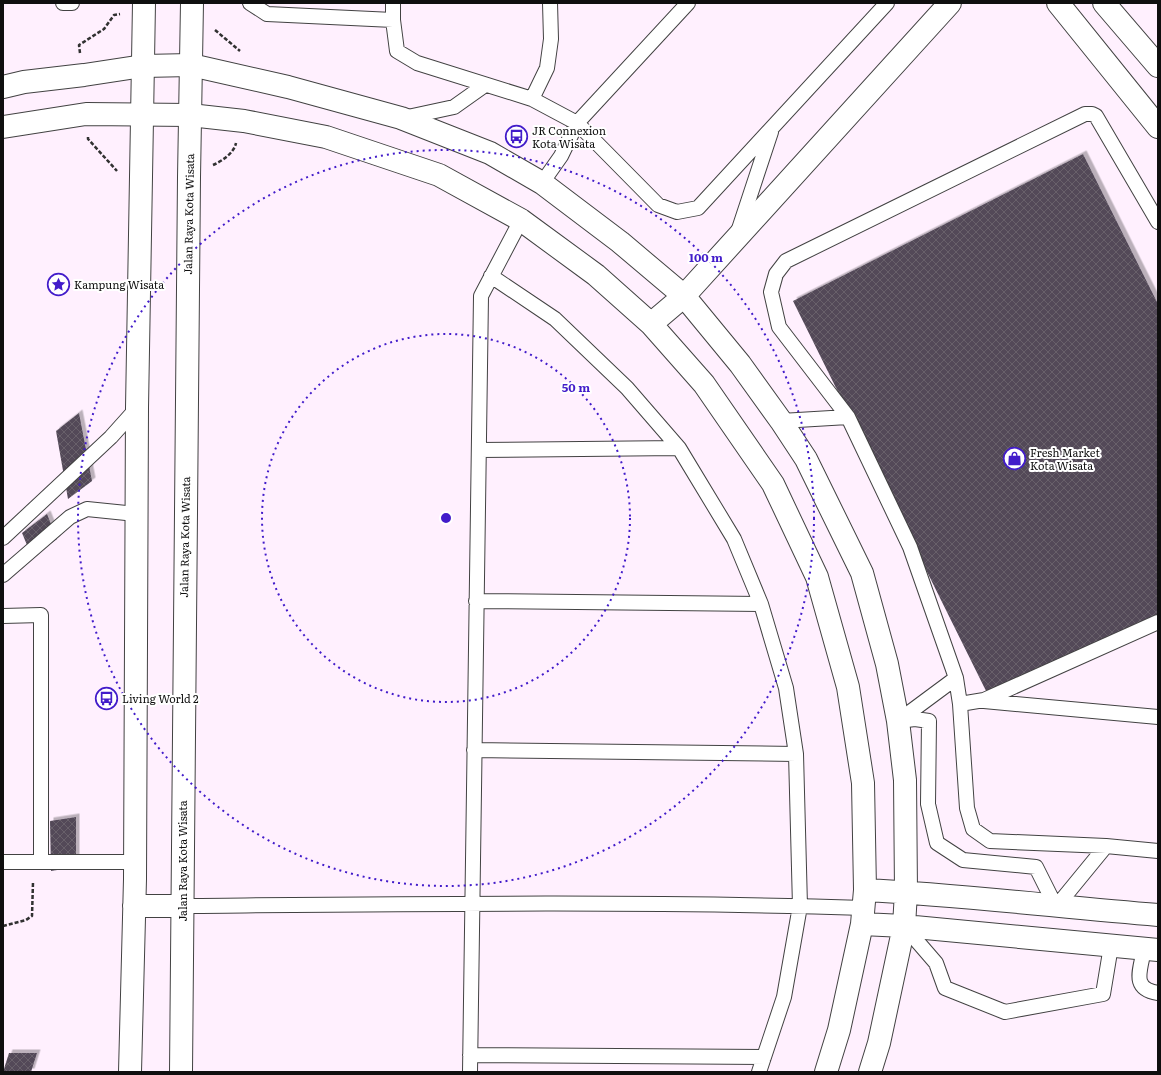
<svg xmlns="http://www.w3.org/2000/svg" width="1161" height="1075" font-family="Literata,serif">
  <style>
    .building { fill: url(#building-cross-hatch); filter: url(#shadow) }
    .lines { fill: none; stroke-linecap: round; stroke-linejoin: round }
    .service-casing { stroke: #424242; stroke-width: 16 }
    .minor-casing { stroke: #424242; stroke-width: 24 }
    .tertiary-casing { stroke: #424242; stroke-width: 24 }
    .path { stroke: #313131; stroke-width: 2.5; stroke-dasharray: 4 2; stroke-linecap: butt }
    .service { stroke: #fff; stroke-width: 14 }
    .minor { stroke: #fff; stroke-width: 22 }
    .tertiary { stroke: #fff; stroke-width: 22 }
    .ring { fill: none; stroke: #421cca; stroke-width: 2; stroke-dasharray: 2 4 }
    .labels { text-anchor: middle; stroke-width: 4; stroke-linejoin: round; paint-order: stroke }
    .poi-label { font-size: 11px; fill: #0f0f0f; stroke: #fff; text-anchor: start }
    .street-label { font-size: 11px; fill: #0f0f0f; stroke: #fff }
    .centre { fill: #421cca; stroke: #fff; stroke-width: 2 }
    .ring-label { font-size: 12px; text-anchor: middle; font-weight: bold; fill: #421cca; stroke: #fff; stroke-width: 4; stroke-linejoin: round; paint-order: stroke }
  </style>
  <defs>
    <pattern id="building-cross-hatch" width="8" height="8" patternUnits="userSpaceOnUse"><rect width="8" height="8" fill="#534a58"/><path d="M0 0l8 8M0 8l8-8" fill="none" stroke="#67606b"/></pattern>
    <filter id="shadow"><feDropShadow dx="3.5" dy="-3.5" stdDeviation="0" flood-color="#0004"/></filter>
  </defs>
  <rect width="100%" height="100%" fill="#fff0fe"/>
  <path class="building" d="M1083,154L1158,304V615L989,697L793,301Z
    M79,413L92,481L68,499L56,431Z
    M47,514L57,539L32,557L22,533Z
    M76,817V867L51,871L50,821Z
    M9,1053H37L31,1072H3Z"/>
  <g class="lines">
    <defs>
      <path id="service" d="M63,3H72
        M250,3L267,14L393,20
        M393,3V20L397,51L417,63L532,99L547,68L551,39L550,3
        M532,99L577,123L688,3
        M403,118L454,107L485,85
        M542,183L561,156L577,123L658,205L677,212L698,208L887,3
        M1158,222L1096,116L1092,114H1085L786,261L776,274L771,292L779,327L848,417L910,547L956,678L960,704L967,808L973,829L990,841L1106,846L1158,851
        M738,232L771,132
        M491,276L555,319L627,388L679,448L734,539L761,604L786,688L796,754L800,906L784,997L759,1072
        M781,421L848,417
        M479,450L679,448
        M3,538L111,437L137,408
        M3,575L70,517L87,509L136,514
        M476,601L761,604
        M3,616L41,615V862
        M984,701L1158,717
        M960,704L984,700L1158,622
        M898,721L915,719L929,721L928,804L937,843L963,860L1036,867L1056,907L1106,846
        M898,721L956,678
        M474,750L796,754
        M3,862H134
        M183,906C410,904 637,901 864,908
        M904,926L936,963L945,988L1005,1012L1103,994L1111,946
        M1144,949C1141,969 1130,989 1158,993
        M470,1055L764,1057
        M470,1072L481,296L521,220"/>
      <path id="minor" d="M1058,3L1158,127
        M3,87L24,82L84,75L143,66L191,65L288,87L401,118L490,153L542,183L620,242L684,296L740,364L781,421L806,459L862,573L887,664L898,721L905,780L906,892L904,926L879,1043L870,1072
        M3,127L86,114L190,115L244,121L326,137L439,175L521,220L596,275L651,324L704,384L773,484L817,577L848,687L863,783L865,890L862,924L839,1030L826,1072
        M651,324L684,296L950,3
        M865,890C962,895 1060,907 1158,915
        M862,924L904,926L1158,950"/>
      <path id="tertiary" d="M1104,3L1158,66
        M134,906H183
        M130,1072L135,879L137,408L144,3
        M181,1072L189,177L192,3"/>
    </defs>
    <use href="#service" class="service-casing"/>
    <use href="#minor" class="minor-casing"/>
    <use href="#tertiary" class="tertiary-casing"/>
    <path class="path" d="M215,30L240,51
      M80,53L79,45L104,29L114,15L120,14
      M88,137V139L117,171
      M213,165C222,161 234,153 236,143
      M3,926L26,920L32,916L33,882"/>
    <use href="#service" class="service"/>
    <use href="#minor" class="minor"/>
    <use href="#tertiary" class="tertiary"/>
  </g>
  <g class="ring">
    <circle cx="446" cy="518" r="184"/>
    <circle cx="446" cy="518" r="368"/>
  </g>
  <defs>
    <symbol id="bus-ring" viewBox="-11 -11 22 22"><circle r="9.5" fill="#fff" stroke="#421cca" stroke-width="1.5"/><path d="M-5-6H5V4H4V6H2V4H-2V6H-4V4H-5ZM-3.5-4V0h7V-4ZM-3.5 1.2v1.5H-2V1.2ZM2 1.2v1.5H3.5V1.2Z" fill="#421cca"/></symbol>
    <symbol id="sight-ring" viewBox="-11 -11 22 22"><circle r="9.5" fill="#fff" stroke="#421cca" stroke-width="1.5"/><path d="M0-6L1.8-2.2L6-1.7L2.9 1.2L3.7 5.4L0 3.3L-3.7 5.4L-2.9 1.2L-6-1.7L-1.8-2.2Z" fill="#421cca"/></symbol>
    <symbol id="shop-ring" viewBox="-11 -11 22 22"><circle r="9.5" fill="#fff" stroke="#421cca" stroke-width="1.5"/><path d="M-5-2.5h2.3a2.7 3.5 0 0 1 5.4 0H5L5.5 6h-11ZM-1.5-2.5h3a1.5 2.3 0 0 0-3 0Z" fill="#421cca"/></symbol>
  </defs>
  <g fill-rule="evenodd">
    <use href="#bus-ring" x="504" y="124" width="25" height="25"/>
    <use href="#sight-ring" x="46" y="272" width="25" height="25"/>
    <use href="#shop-ring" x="1002" y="446" width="25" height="25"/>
    <use href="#bus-ring" x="94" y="686" width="25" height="25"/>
  </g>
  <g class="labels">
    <g class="poi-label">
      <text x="532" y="135">JR Connexion<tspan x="532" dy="13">Kota Wisata</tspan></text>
      <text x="74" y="289">Kampung Wisata</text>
      <text x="1030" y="457">Fresh Market<tspan x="1030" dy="13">Kota Wisata</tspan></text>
      <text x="122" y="703">Living World 2</text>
    </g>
    <g class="street-label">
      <text transform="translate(189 214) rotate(-89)" y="4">Jalan Raya Kota Wisata</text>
      <text transform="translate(185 537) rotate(-89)" y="4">Jalan Raya Kota Wisata</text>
      <text transform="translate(183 861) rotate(-90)" y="4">Jalan Raya Kota Wisata</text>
    </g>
  </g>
  <circle cx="446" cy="518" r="6" class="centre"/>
  <g class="ring-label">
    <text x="706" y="262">100 m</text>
    <text x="576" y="392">50 m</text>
  </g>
  <rect width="1161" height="1075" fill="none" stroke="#0f0f0f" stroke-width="8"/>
</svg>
